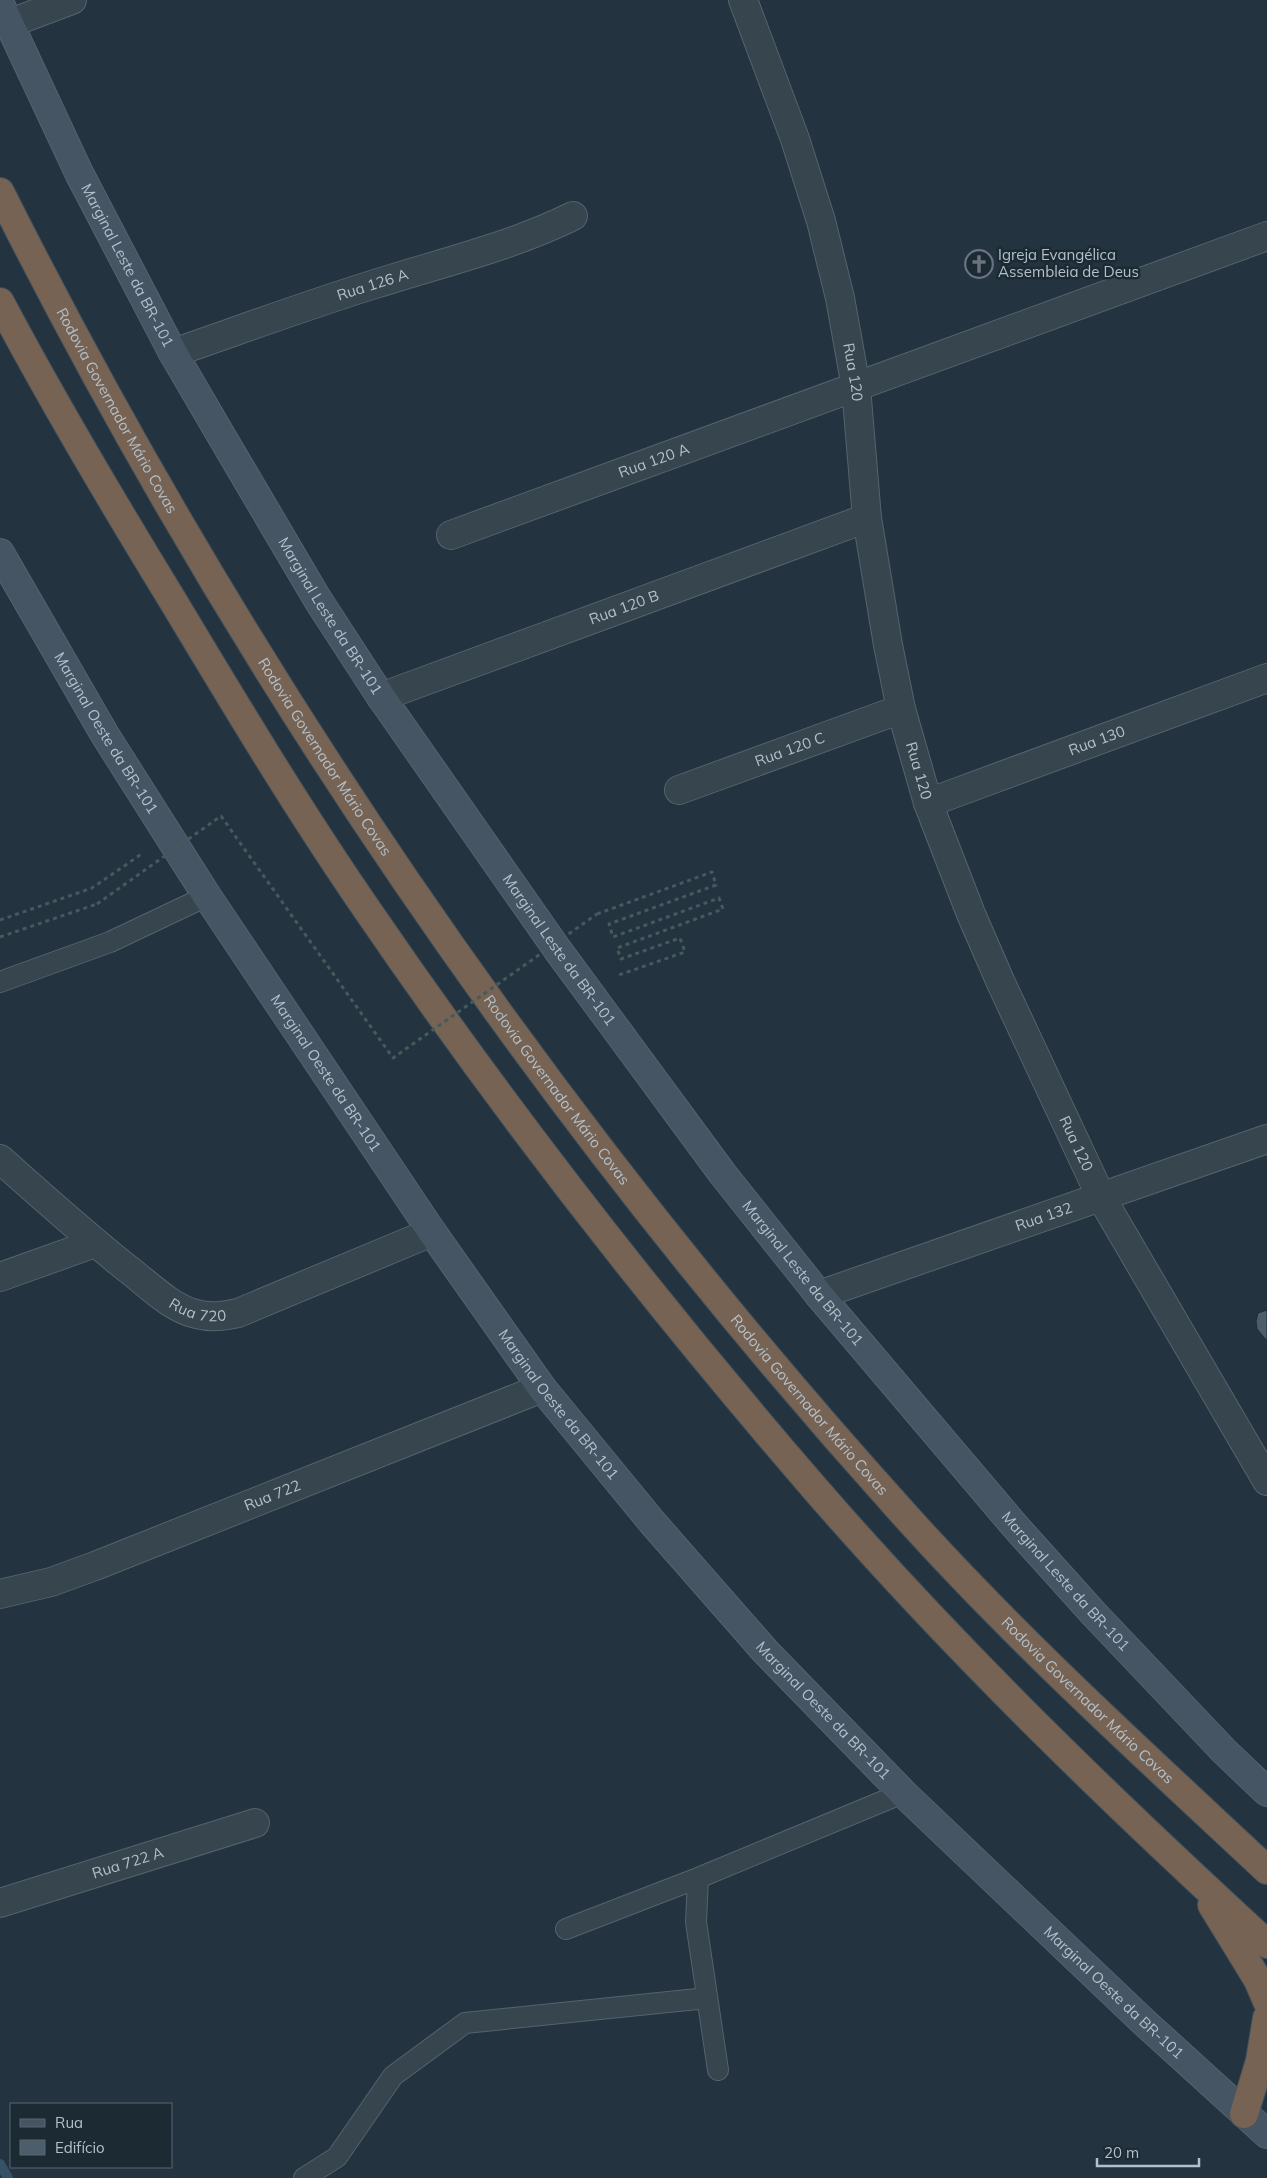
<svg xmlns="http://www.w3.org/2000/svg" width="1267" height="2178" font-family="Mulish,sans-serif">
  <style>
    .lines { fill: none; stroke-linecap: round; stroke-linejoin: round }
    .stream { stroke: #365267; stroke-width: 10 }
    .building { fill: #4c5e6b; stroke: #1e2c36 }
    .lane-casing { stroke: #55636d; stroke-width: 22 }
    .street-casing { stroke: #55636d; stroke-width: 30 }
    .secondary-casing { stroke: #55636d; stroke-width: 30 }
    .highway-casing { stroke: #42505a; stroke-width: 30 }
    .path { stroke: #435c5b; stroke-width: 3; stroke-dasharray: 4 4; stroke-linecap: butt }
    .lane { stroke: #37454f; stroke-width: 20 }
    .street { stroke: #37454f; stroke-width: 28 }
    .secondary { stroke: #455563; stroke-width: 28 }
    .highway { stroke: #766354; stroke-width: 28 }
    .path-bridge { stroke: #435c5b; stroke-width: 3; stroke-dasharray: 4 4; stroke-linecap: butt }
    .labels { text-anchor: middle; stroke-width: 5; stroke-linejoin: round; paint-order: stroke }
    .poi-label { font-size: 15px; fill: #b3c0ca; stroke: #1c2a34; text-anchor: start }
    .street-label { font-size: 15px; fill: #b3c0ca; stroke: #1c2a34 }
  </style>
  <rect width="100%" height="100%" fill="#233340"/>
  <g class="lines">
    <path class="stream" d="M0,2164L8,2178"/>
  </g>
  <path class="building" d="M1267,1310V1341L1257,1329L1256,1321L1258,1313Z"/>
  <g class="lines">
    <defs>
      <path id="lane" d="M0,982L110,942L207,896
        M698,1878L696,1922L718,2070
        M566,1929L698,1878L903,1793
        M304,2178L337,2157L393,2076L465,2023L707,1998"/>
      <g id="street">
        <path id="s1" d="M743,0L795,139L821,221L840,298L856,387L867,518L888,645L901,709L928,803L971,914L1001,983L1101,1197L1267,1481"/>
        <path d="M8,24L72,0"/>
        <path id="s2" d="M173,353C240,330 307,305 375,284C441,263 510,247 573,216"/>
        <path id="s3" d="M451,535L1267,236"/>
        <path id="s4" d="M381,697L867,518"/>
        <path id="s5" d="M679,790L901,709"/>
        <path id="s6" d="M928,803L1267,678"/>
        <path id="s7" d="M0,1159C44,1198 87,1237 133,1273C152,1288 172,1308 196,1314C211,1318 224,1316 238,1313L432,1232"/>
        <path d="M0,1277L95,1243"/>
        <path id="s8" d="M819,1295L1267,1139"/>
        <path id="s9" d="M0,1594L51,1582L95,1566L542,1388"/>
        <path id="s10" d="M0,1903L255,1823"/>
      </g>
      <g id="secondary">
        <path id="s11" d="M0,4L79,173L173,353L222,437L318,600L381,697L557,949L722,1173L819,1295L1014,1525L1094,1614L1224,1751L1267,1792"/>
        <path id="s12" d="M0,553L105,735L207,896L432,1232L542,1388L652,1522L765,1651L903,1793L1146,2024L1267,2134"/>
      </g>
      <g id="highway">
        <path id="s13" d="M0,192C240,670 545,1116 903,1513C1017,1640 1143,1754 1267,1870"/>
        <path d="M0,302C54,404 113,503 173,601C236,706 299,811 368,911C506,1113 657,1306 817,1491C956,1651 1110,1800 1267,1944"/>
        <path d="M1212,1905L1258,1980L1267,2001"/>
        <path d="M1244,2114L1260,2061L1267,2018"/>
      </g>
    </defs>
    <use href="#lane" class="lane-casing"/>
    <use href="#street" class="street-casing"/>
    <use href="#secondary" class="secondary-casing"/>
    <use href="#highway" class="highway-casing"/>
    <path class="path" d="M597,914L712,872L716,885L609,924L613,937L719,898L723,909L617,948L621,959L680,938L685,952L616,976
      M0,920L92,888L143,853
      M0,937L97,904"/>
    <use href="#lane" class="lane"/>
    <use href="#street" class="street"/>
    <use href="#secondary" class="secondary"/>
    <use href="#highway" class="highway"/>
    <path class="path-bridge" d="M97,904L221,816L393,1058L597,914"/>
  </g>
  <defs>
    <symbol id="church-ring" viewBox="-11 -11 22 22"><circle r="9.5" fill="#1c2a34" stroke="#6b7280" stroke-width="1.5"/><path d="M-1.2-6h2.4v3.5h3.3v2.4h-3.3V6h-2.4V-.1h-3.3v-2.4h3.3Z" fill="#6b7280"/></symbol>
  </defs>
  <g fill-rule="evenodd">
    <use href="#church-ring" x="963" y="248" width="32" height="32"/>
  </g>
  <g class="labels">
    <g class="poi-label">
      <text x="998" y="260">Igreja Evangélica<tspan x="998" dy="17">Assembleia de Deus</tspan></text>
    </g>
    <g class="street-label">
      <text dy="5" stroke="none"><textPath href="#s11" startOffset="291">Marginal Leste da BR-101</textPath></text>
      <text dy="5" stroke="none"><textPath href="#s2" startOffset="211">Rua 126 A</textPath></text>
      <text dy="5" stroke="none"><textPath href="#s1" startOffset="389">Rua 120</textPath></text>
      <text dy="5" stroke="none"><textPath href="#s13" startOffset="248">Rodovia Governador Mário Covas</textPath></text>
      <text dy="5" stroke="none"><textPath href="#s3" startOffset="216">Rua 120 A</textPath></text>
      <text dy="5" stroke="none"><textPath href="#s4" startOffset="259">Rua 120 B</textPath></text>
      <text dy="5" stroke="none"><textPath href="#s11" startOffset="696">Marginal Leste da BR-101</textPath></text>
      <text dy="5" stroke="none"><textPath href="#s12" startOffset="209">Marginal Oeste da BR-101</textPath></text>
      <text dy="5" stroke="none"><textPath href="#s6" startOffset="180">Rua 130</textPath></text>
      <text dy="5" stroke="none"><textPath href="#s5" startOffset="118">Rua 120 C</textPath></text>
      <text dy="5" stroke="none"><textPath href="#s13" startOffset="652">Rodovia Governador Mário Covas</textPath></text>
      <text dy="5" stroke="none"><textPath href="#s1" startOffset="794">Rua 120</textPath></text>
      <text dy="5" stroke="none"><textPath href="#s11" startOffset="1101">Marginal Leste da BR-101</textPath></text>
      <text dy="5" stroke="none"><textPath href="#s12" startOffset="614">Marginal Oeste da BR-101</textPath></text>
      <text dy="5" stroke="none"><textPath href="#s13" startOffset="1058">Rodovia Governador Mário Covas</textPath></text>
      <text dy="5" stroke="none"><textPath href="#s1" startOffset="1199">Rua 120</textPath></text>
      <text dy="5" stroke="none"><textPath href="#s8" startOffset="238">Rua 132</textPath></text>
      <text dy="5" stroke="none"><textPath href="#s11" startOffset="1506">Marginal Leste da BR-101</textPath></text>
      <text dy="5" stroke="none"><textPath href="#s7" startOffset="252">Rua 720</textPath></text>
      <text dy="5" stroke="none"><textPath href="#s12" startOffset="1019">Marginal Oeste da BR-101</textPath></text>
      <text dy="5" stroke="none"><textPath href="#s13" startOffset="1462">Rodovia Governador Mário Covas</textPath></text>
      <text dy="5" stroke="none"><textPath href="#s9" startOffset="290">Rua 722</textPath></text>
      <text dy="5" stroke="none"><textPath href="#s11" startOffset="1911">Marginal Leste da BR-101</textPath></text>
      <text dy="5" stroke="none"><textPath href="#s13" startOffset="1868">Rodovia Governador Mário Covas</textPath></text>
      <text dy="5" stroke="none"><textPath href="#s12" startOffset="1424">Marginal Oeste da BR-101</textPath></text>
      <text dy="5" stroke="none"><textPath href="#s10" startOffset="134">Rua 722 A</textPath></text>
      <text dy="5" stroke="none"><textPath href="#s12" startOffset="1829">Marginal Oeste da BR-101</textPath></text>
    </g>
  </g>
  <rect x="10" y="2103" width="162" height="65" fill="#1c2a34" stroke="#586670"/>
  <rect x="20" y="2119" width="25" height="8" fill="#455563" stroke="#586670"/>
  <text x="55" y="2128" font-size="15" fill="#b3c0ca">Rua</text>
  <rect x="20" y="2140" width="25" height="15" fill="#4c5e6b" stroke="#586670"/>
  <text x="55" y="2153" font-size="15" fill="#b3c0ca">Edifício</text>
  <path d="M1097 2158v8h102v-8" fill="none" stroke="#b3c0ca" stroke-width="2.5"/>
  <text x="1104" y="2158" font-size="15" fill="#b3c0ca" stroke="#1c2a34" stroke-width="4" paint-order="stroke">20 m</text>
</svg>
